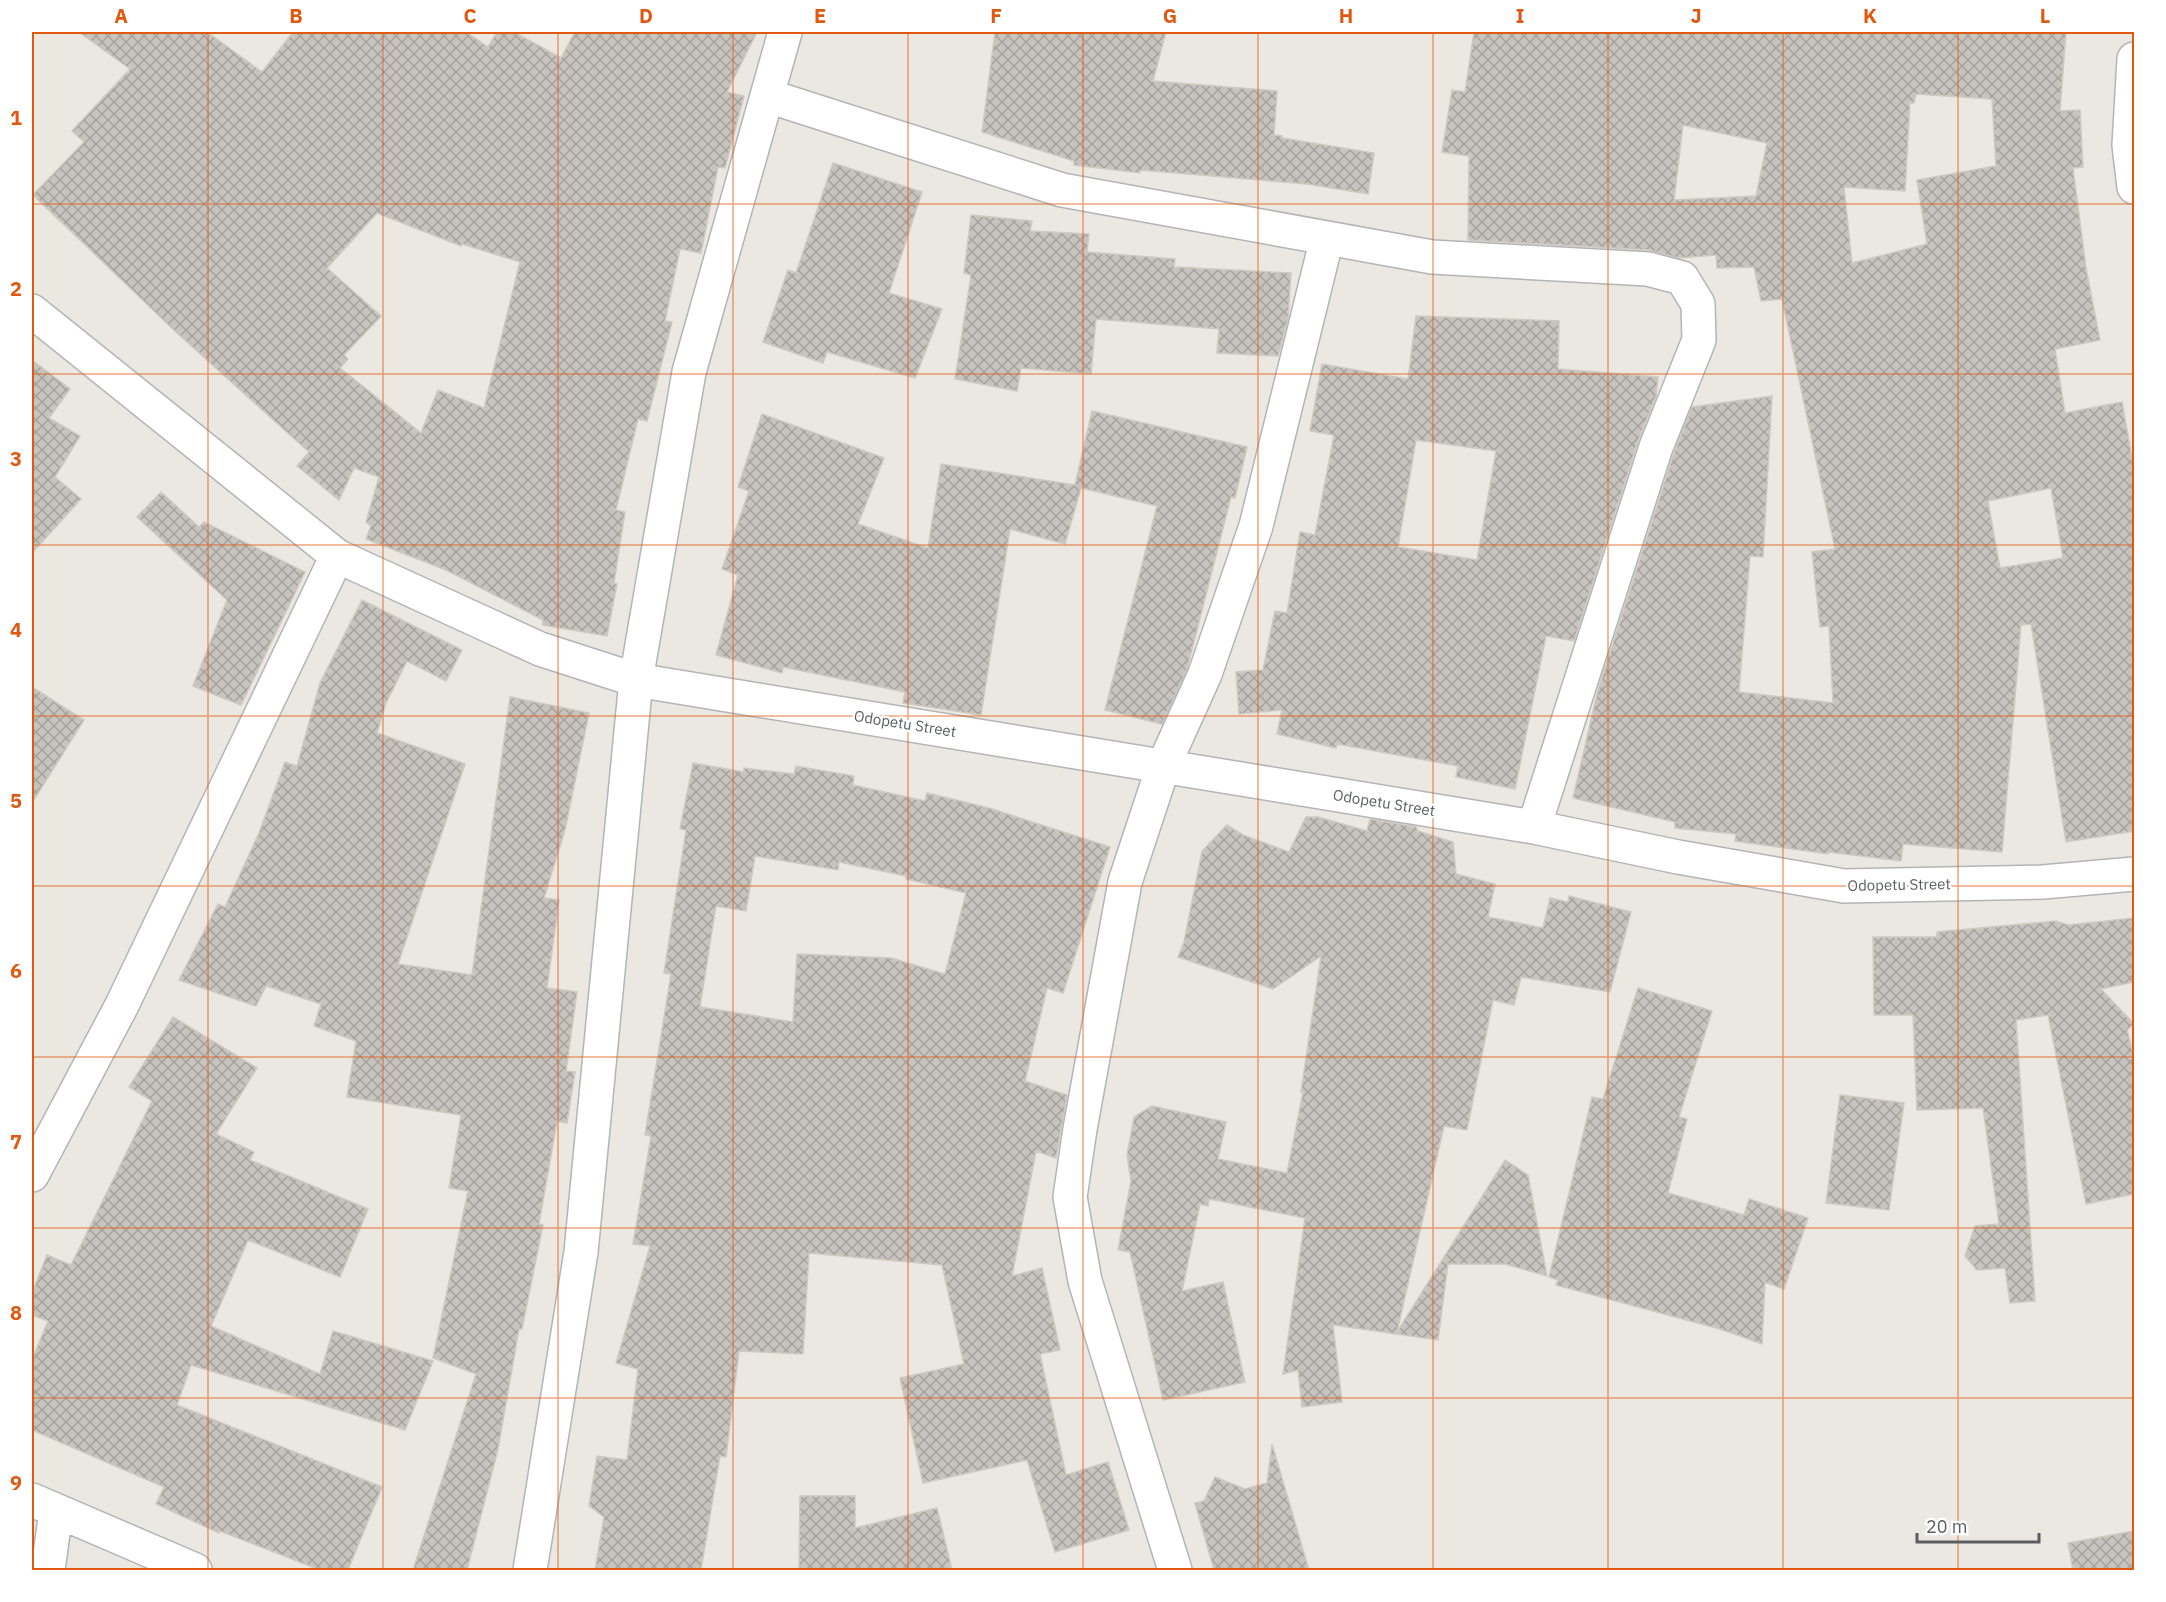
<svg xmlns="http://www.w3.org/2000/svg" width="2166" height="1602" font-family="'IBM Plex Sans',sans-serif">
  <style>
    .building { fill: url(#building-cross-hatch); stroke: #cfc9c0; stroke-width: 1.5; fill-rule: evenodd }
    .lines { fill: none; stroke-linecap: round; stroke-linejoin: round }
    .minor-casing { stroke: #b2b4b8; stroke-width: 36 }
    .minor { stroke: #fff; stroke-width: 33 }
    .grid { fill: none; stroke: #e15910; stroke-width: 1.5; stroke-opacity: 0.55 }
    .labels { text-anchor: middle; stroke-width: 4.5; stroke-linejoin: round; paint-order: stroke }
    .street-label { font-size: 15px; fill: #5a5d61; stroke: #fff }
    .neatline { fill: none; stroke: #e15910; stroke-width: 2 }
    .grid-label { font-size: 20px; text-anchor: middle; font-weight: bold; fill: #e15910 }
  </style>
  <defs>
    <pattern id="building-cross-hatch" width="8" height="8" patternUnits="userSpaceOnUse" patternTransform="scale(1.5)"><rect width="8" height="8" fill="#c7c3be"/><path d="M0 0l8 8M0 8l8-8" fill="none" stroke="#a5a29e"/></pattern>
  </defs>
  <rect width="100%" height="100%" fill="#ebe8e1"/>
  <path class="building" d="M79,32H207L262,72L293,32H466L488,47L497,32H514L561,58L575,32H757L727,92L744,96L725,168L718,167L701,253L680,249L665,321L672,322L647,421L638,419L616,510L625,512L614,583L617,584L607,636L543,625V620L446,570L366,539L371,526L366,522L379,477L354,468L339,500L297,466L309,452L177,333L33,195L84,142L72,131L130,69ZM377,213L461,246L462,244L520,262L484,408L438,390L421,433L340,368L348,359L344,355L381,316L327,268Z
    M995,32H1166L1153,81L1277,91L1274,135L1282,136V138L1374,153L1368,194L1307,184L1140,170V173L1074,165V161L982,132Z
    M1474,32H2066L2060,111L2080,110L2083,167L2073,168L2086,268L2100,340L2055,349L2065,413L2122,402L2134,469V831L2066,842L2031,624L2021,625L2002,852L1903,844L1901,861L1828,852V854L1735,841L1736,834L1675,828V822L1573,798L1598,690L1674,453L1692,407L1772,396L1763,557L1750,556L1739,692L1833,703L1829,626L1820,627L1812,552L1835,549L1782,299L1761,301L1754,267L1717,268L1716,255L1678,258L1649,250L1468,240L1469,156L1442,152L1452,90L1465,92ZM1916,94L1992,99L1996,166L1917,180L1927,244L1852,263L1844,187L1905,191L1910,103H1914ZM1683,125L1767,143L1756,196L1674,200ZM2051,488L2063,558L2000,568L1988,501Z
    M833,163L922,192L889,293L942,309L915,378L827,352L823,363L763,342L788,270L796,273Z
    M971,215L1032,221L1030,231L1089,234L1087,252L1175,259L1174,267L1291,273L1288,318L1278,356L1217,353L1219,329L1096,319L1091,374L1021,368L1017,391L955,379L971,275L964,273Z
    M1416,316L1559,321L1558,369L1658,377L1656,396L1638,441L1574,641L1546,636L1515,789L1456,777L1458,766L1337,744L1336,748L1277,734L1282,710L1239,714L1236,672L1263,670L1275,611L1287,613L1300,532L1315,535L1334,435L1310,431L1322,364L1408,379ZM1416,440L1496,451L1477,560L1398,547Z
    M32,360L70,389L49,418L80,436L55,477L81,499L32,553Z
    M1092,411L1247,447L1235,498L1231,497L1187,669L1162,724L1105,710L1157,506L1081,488L1065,544L1010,529L981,715L903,703L905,692L783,667L782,673L716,655L738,575L722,569L749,491L738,487L762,414L884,458L858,524L928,548L941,464L1075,485Z
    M161,492L199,527L204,522L305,572L241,705L193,686L227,600L137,517Z
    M362,600L462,650L446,681L407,661L386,703L377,733L465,764L398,964L472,975L510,697L589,713L565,830L544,898L559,900L547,988L577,992L566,1071L575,1072L567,1123L557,1121L539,1224L543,1225L522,1329H519L498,1449L467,1570H413L476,1374L433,1358L468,1191L449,1188L461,1115L347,1097L356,1041L314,1026L321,1004L266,986L256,1006L179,980L218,904L225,907L259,833L285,762L297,766L320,683Z
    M32,687L84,720L32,803Z
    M693,763L744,772V768L794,774L796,766L854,776L853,785L925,801L927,793L989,808L1110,847L1063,993L1047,988L1025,1081L1067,1095L1056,1158L1036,1151L1012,1276L1042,1268L1060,1350L1040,1354L1066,1475L1108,1462L1129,1530L1055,1552L1027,1460L923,1483L900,1378L964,1364L942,1265L809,1253L803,1354L739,1351L726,1457L720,1456L701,1570H595L604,1517L589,1506L597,1456L627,1460L638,1369L616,1363L650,1246L633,1244L651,1136L645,1135L671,974L664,973L686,830L680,829ZM755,856L838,870L839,862L906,876V879L966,893L945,974L891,958L797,954L793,1022L700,1007L716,906L746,911Z
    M1306,817H1318L1367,831L1370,819L1416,827L1418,831L1453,842L1456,874L1495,884L1488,917L1543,928L1550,898L1568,902L1569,896L1631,912L1610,992L1521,977L1514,1005L1493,1000L1467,1130L1444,1126L1397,1332L1505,1160L1528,1175L1547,1276L1505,1264H1448L1438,1340L1333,1325L1342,1402L1302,1407L1298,1370L1283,1374L1305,1218L1209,1199L1208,1206L1200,1204L1182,1291L1223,1282L1245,1382L1163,1400L1130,1252L1118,1250L1131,1181L1127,1155L1134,1117L1152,1106L1226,1122L1218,1159L1287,1173L1303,1092H1301L1321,956L1273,989L1178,957L1184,942L1202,851L1227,825L1243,835L1289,852Z
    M2134,918V982L2101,989L2134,1024L2127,1030L2134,1058V1194L2086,1204L2048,1015L2016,1020L2035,1301L2010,1303L2005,1268L1977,1270L1965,1256L1975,1226L1999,1224L1983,1108L1917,1110L1913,1015H1874L1873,937H1937V932L2056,921L2068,925Z
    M1638,988L1712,1011L1679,1117L1687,1119L1668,1193L1744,1215L1749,1199L1808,1218L1784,1289L1765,1282L1762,1344L1720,1329L1556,1285L1558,1280L1549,1277L1592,1097L1603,1099Z
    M173,1017L257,1068L216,1134L254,1152L250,1160L368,1209L340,1277L248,1240L211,1326L320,1374L333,1331L433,1361L405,1430L191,1365L177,1405L382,1487L348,1570H320L220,1531L219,1533L156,1504L164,1487L32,1430V1360L48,1321L32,1315V1293L47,1255L71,1265L152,1101L129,1087Z
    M1840,1095L1904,1103L1889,1210L1826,1203Z
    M1272,1444L1309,1570H1214L1195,1503L1204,1501L1215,1477L1245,1489L1267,1483Z
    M800,1496H855V1528L937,1508L952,1570H799Z
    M2134,1531V1570H2073L2068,1543Z"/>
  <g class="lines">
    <defs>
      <path id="minor" d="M2134,59L2129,145L2134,187
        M768,96L1062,190L1432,257L1648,269L1682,278L1698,304L1699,340L1656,447L1534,827
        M32,311L337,556L540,649L636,680L1534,827L1678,857L1844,886L2043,882L2134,874
        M32,1175L122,1005L337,556
        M32,1500L195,1570
        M48,1570L56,1511
        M530,1570L581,1252L636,680L689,372L785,32
        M1175,1570L1085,1281L1070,1197L1080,1129L1125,882L1163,767L1205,674L1256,526L1327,238"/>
    </defs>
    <use href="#minor" class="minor-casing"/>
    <use href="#minor" class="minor"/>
  </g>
  <path class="grid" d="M208,32V1570M383,32V1570M558,32V1570M733,32V1570M908,32V1570M1083,32V1570M1258,32V1570M1433,32V1570M1608,32V1570M1783,32V1570M1958,32V1570M32,204H2134M32,374H2134M32,545H2134M32,716H2134M32,886H2134M32,1057H2134M32,1228H2134M32,1398H2134"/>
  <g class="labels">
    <g class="street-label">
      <text transform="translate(905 724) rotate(9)" y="5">Odopetu Street</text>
      <text transform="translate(1384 803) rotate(9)" y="5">Odopetu Street</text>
      <text transform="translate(1899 885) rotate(-1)" y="5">Odopetu Street</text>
    </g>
  </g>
  <rect width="2166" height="1602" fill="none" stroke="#ffffff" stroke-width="66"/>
  <path d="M1917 1533v9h122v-9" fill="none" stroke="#5a5d61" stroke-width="3"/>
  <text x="1926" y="1533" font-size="18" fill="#5a5d61" stroke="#ffffff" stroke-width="4.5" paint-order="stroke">20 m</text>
  <rect x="33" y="33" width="2100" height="1536" class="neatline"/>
  <g class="grid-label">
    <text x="121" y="23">A</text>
    <text x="296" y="23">B</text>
    <text x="470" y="23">C</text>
    <text x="646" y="23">D</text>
    <text x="820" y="23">E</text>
    <text x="996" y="23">F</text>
    <text x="1170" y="23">G</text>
    <text x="1346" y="23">H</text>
    <text x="1520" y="23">I</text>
    <text x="1696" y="23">J</text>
    <text x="1870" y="23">K</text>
    <text x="2045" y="23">L</text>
    <text x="16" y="125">1</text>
    <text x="16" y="296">2</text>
    <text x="16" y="466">3</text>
    <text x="16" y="637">4</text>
    <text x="16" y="808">5</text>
    <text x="16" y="978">6</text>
    <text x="16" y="1149">7</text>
    <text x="16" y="1320">8</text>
    <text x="16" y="1490">9</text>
  </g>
</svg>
